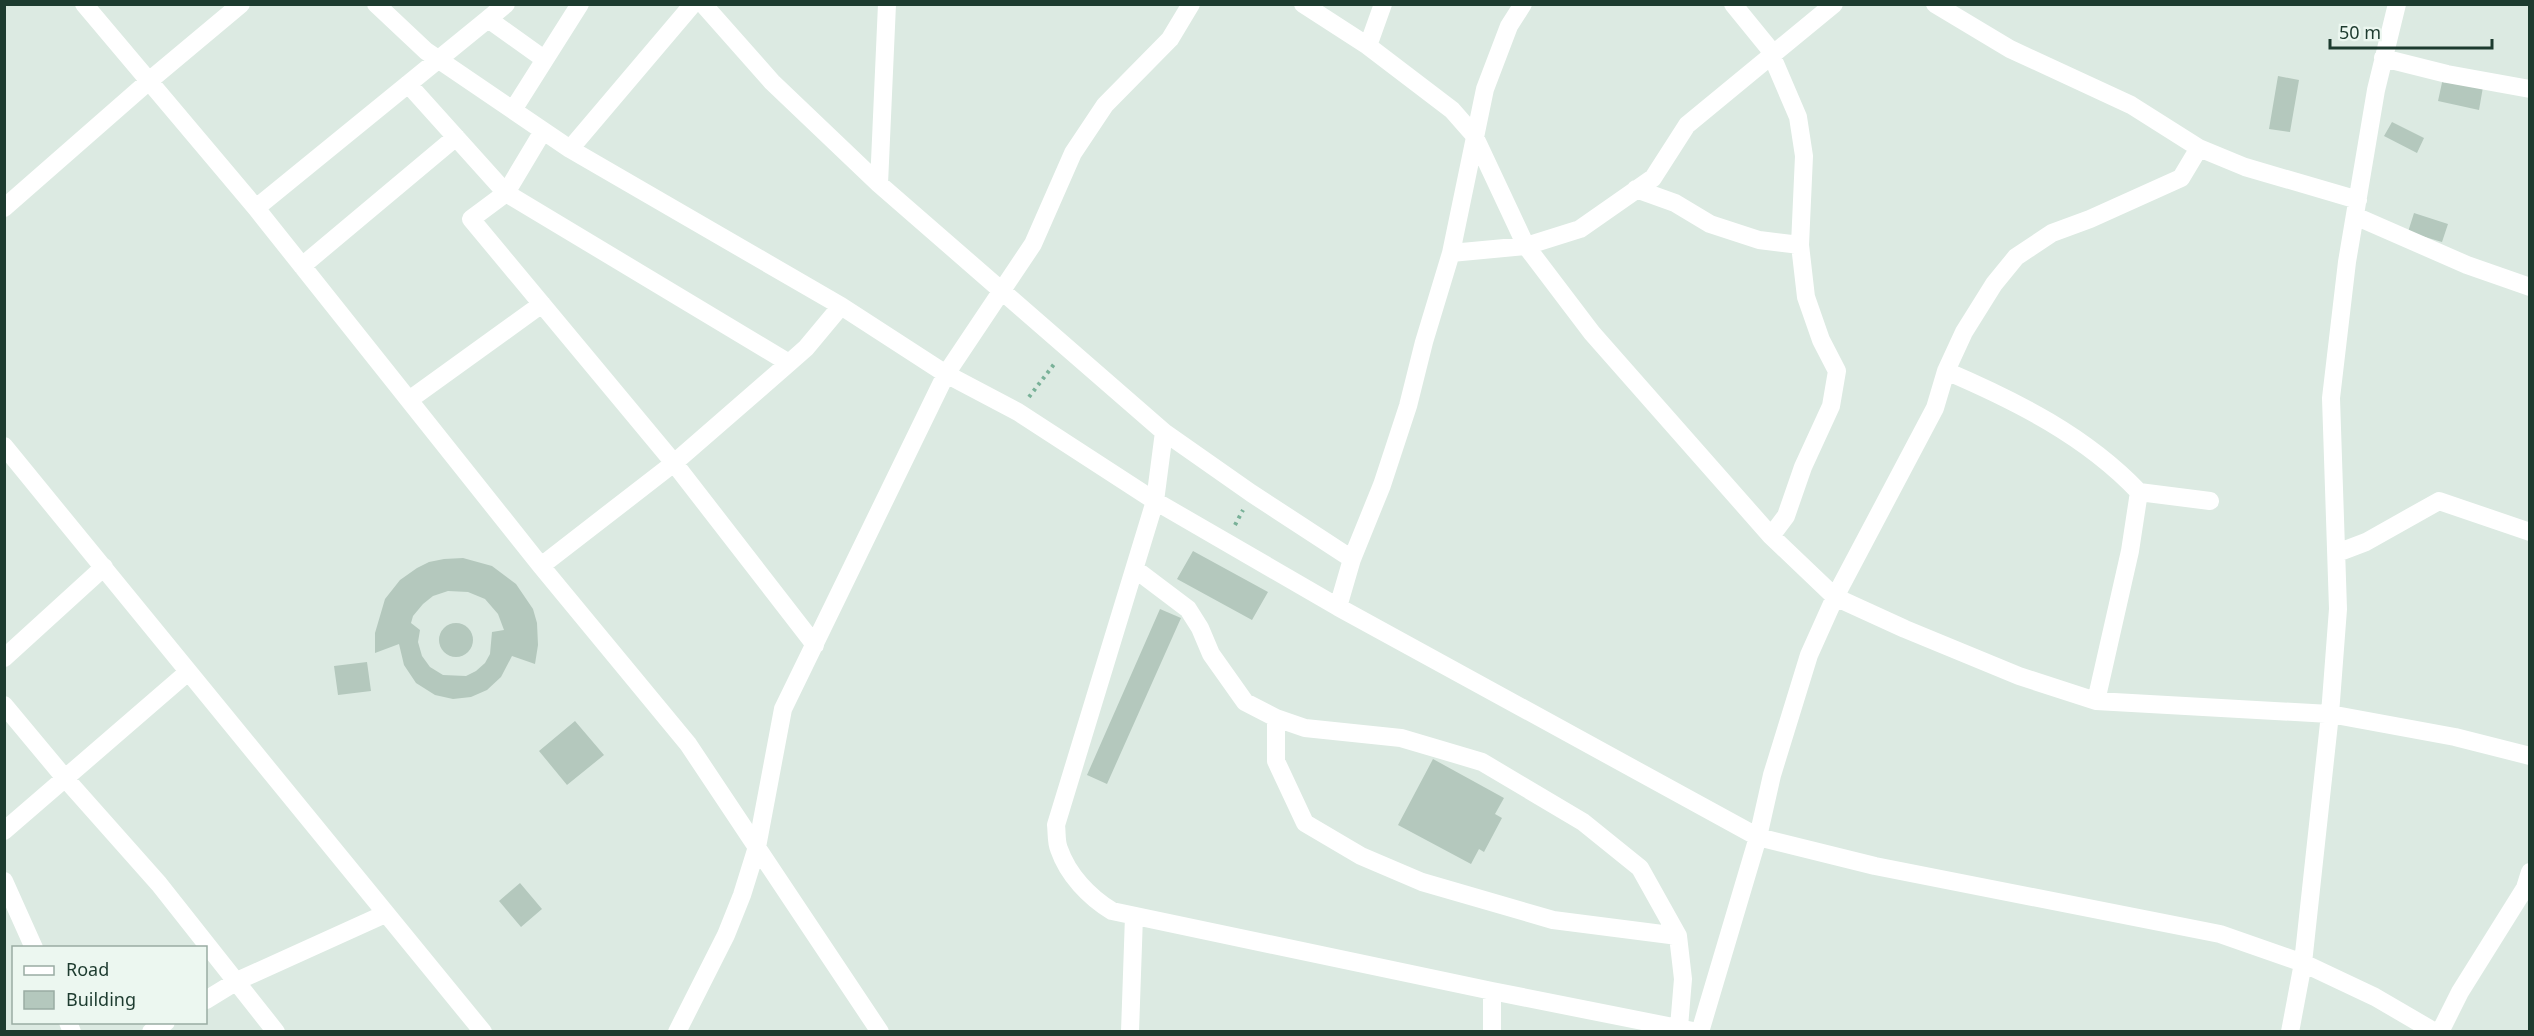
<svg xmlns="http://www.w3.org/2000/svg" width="2534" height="1036" font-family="'Noto Sans',sans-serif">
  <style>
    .building { fill: #b4c8bd; fill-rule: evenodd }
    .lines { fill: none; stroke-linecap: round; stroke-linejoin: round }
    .path { stroke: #79b198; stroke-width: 4; stroke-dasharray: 3 4.5; stroke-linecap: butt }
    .minor { stroke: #fff; stroke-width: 18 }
  </style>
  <rect width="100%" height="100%" fill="#dceae2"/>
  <path class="building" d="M2278,76L2299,80L2290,132L2269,129Z
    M2443,78L2483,87L2479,110L2438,101Z
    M2392,122L2424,138L2417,153L2384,136Z
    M2414,213L2448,224L2442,242L2408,232Z
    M1193,551L1268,592L1252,620L1177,579Z
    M463,558L492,566L516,584L533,609L537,623L538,645L535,664L512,656L501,677L487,690L471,697L453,699L435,695L416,683L404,665L399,644L375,653V633L385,599L400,580L417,568L429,562L444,559ZM448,591L468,592L485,599L498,614L504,630L492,632L490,654L485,663L476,671L466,676L443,675L430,667L422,656L418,642L420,630L411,623L413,616L423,604L433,596Z
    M1160,609L1181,618L1107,784L1087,775Z
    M439 640a17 17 0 1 1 34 0a17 17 0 1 1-34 0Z
    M367,662L371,691L338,695L334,666Z
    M575,721L604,755L567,785L539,751Z
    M1433,759L1504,798L1495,814L1502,818L1484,852L1479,849L1471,864L1398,825Z
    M520,883L542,909L521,927L499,901Z"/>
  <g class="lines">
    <path class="path" d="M1029,397L1055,363
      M1235,525L1243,510"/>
    <path class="minor" d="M84,4L256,208L541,566L688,744L880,1032
      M376,4L426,51L570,149L841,306L946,374L1018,412L1155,501L1338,607L1758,837L1875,866L2220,934L2303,963L2375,997L2435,1032
      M506,4L488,19L544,59
      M703,4L772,82L879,184L1164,432L1155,501L1056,825C1057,833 1056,842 1059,849C1068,875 1089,897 1112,911L1492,991L1698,1032
      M1303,4L1368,46L1452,110L1474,135L1526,246L1592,333L1771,536L1835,597L1905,629L2019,676L2096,701L2330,714L2455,737L2530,756
      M1733,4L1768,47L1798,117L1804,156L1800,245L1806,297L1821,340L1837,371L1831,406L1803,467L1786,516L1771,536
      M1935,4L2010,49L2131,105L2199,148L2245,167L2358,200
      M1368,46L1383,4
      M2383,58L2447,74L2530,89
      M408,84L506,193L789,363
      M513,110L580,4
      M543,131L506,193L471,219L674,463L815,645
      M570,149L693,4
      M879,184L887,4
      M1636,189L1675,203L1710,224L1759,240L1800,245
      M4,208L149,81L241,4
      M256,208L488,19
      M2355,216L2467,265L2530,287
      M1451,253L1526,246L1580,229L1653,178L1687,125L1834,4
      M302,266L456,137
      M1946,371C2016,401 2086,436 2139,492L2210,501
      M409,400L542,304
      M1164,432L1251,493L1352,559
      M4,446L483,1032
      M2337,553L2366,542L2439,501L2530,532
      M541,566L674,463L789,363L806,348L841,306
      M1135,569L1188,609L1200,628L1211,654L1245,702L1276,718L1305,728L1401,738L1482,762L1583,822L1640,868L1678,936L1683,979L1679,1027
      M1338,607L1352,559L1382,485L1408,406L1424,342L1451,253L1485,89L1509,26L1523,4
      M4,658L104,567
      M2096,701L2130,551L2139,492
      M4,705L64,777L159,884L276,1032
      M1276,718V761L1305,823L1361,856L1422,882L1553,920L1678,936
      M4,831L188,672
      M4,881L34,948
      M206,1000L237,981L385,914
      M68,1022L72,1032
      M151,1032L166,1022
      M677,1032L726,935L742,895L757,847L783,709L946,374L1033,244L1073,153L1105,105L1170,39L1191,4
      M1130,1032L1134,916
      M1492,1032V991
      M1700,1032L1758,837L1772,775L1809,655L1835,597L1935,408L1946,371L1964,332L1994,284L2016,257L2052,233L2090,219L2181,178L2199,148
      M2290,1032L2303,963L2330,714L2338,609L2331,398L2347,262L2376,90L2397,4
      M2440,1032L2460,992L2525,888L2530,872"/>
  </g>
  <rect width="2534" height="1036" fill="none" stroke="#1d3b2f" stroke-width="12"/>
  <rect x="12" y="946" width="195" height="78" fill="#ecf7f0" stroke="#99aca3" stroke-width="1.5"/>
  <rect x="24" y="966" width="30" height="9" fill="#ffffff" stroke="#99aca3" stroke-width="1.5"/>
  <text x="66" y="976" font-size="18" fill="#1d3b2f">Road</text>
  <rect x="24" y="991" width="30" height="18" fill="#b4c8bd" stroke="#99aca3" stroke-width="1.5"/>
  <text x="66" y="1006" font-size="18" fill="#1d3b2f">Building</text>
  <path d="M2330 39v9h162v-9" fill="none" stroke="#1d3b2f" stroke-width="3"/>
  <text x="2339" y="39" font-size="18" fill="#1d3b2f" stroke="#ecf7f0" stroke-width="4.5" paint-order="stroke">50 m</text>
</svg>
